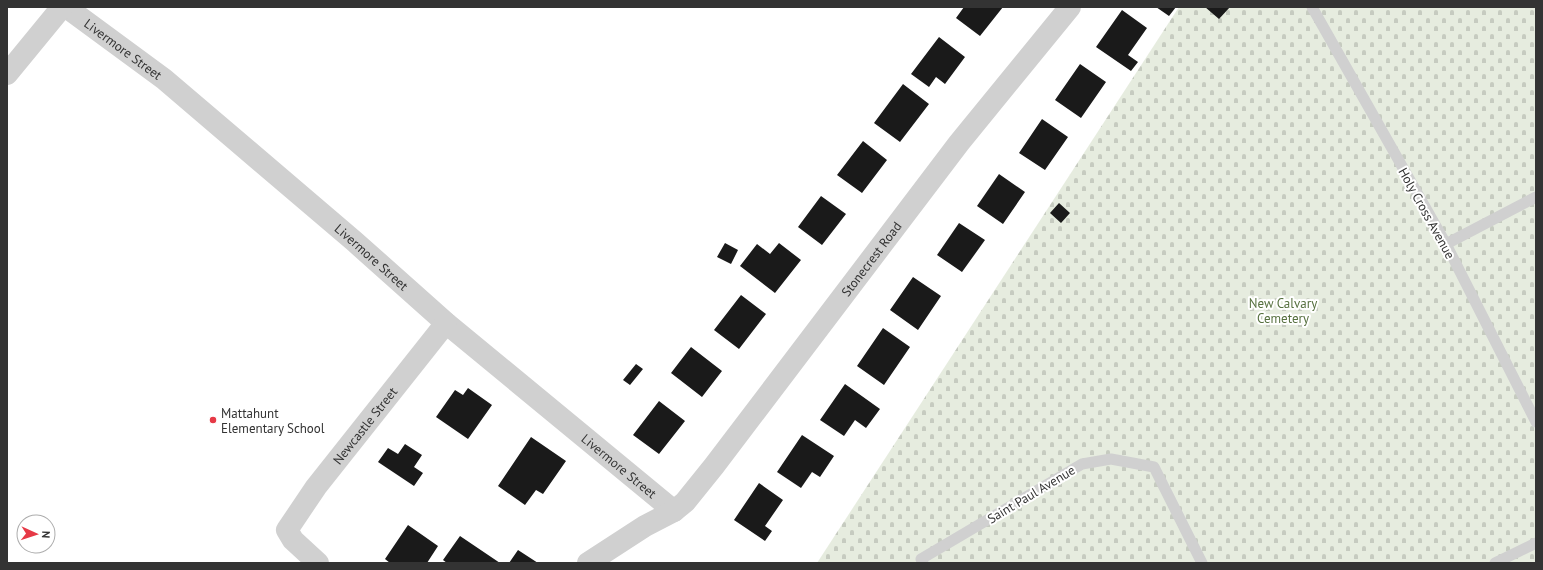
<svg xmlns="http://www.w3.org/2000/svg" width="1543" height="570" font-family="'PT Sans',sans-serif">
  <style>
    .cemetery { fill: url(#cemetery-stones) }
    .building { fill: #1a1a1a }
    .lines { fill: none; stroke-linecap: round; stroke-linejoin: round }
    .service { stroke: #d0d0d0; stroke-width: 11 }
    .minor { stroke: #d0d0d0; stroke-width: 22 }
    .poi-dot { fill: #e63946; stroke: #fff; stroke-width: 1.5 }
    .labels { text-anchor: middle; stroke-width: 4; stroke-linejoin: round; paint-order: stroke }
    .street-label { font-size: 13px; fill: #333; stroke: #fff }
    .park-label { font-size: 13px; fill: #56703f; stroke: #fff }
    .poi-label { font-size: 13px; fill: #333; stroke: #fff; text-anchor: start }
  </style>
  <defs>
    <pattern id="cemetery-stones" width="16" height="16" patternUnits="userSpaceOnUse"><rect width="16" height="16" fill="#e6ecdf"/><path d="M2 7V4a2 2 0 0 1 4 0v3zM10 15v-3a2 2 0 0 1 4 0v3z" fill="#c6cbc0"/></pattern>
  </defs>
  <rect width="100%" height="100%" fill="#fff"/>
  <path class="cemetery" d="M1179,7H1536V563H817Z"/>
  <path class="building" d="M964,7H1003L980,36L956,18Z
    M1156,7H1176L1169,16Z
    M1205,7H1230L1219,19Z
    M1122,10L1147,28L1128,55L1138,62L1131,71L1096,47Z
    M939,37L965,57L945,84L936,77L929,87L911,74Z
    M1080,64L1106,82L1081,118L1055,100Z
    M903,84L929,104L900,142L874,123Z
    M1042,119L1068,137L1045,170L1019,153Z
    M863,141L887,160L862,193L837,175Z
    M999,174L1025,192L1003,224L977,206Z
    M821,196L846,214L822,245L798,227Z
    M1059,203L1070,213L1061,223L1050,213Z
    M959,223L985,240L962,272L937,255Z
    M725,243L738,250L731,264L717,257Z
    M779,243L801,260L775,293L740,266L757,244L770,254Z
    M913,277L941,296L918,330L890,310Z
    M741,295L766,314L739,349L714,330Z
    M883,328L910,347L884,385L857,366Z
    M691,347L722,371L702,397L671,373Z
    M636,364L643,369L630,385L623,380Z
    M845,384L880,409L866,428L855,420L844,436L820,420Z
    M468,388L492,405L468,439L436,417L455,390L463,395Z
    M659,401L685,421L659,454L633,435Z
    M802,435L834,456L820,477L812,472L801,488L777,472Z
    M531,437L566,461L543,494L536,490L525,505L498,486Z
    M405,444L422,455L414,467L423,473L414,486L378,462L388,448L398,454Z
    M759,483L783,500L765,526L772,531L765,541L734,520Z
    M408,525L438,546L427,563H390L385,559Z
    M460,536L500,563H447L443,560Z
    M518,550L538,563H509Z"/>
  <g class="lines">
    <path class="service" d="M1312,7L1446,244L1536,422
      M1446,244L1536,197
      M923,563L921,559L1082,464L1111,459L1154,467L1202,563
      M1495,563L1536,543"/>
    <g class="minor">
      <path id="s1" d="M66,7L164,79L354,241L446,323L674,511"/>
      <path d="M7,74L62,7"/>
      <path id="s2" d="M318,563L293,540L287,530L316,487L446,323"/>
      <path id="s3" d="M588,563L645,526L674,511L685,502L714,466L959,143L1070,7"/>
    </g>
  </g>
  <circle class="poi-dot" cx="213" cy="420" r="4"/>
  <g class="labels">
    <g class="street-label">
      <text dy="5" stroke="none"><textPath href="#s1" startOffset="71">Livermore Street</textPath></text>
      <text transform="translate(1427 213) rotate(61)" y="5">Holy Cross Avenue</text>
      <text dy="5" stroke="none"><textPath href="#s1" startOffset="395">Livermore Street</textPath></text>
      <text dy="5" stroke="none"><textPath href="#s3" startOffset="421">Stonecrest Road</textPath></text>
      <text dy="5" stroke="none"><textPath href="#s2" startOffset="176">Newcastle Street</textPath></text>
      <text dy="5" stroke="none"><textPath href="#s1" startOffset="719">Livermore Street</textPath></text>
      <text transform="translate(1031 494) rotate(-31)" y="5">Saint Paul Avenue</text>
    </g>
    <g class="park-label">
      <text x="1283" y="308">New Calvary<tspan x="1283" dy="15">Cemetery</tspan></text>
    </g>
    <g class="poi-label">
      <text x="221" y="418">Mattahunt<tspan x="221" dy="15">Elementary School</tspan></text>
    </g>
  </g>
  <rect width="1543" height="570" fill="none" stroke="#333333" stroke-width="16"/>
  <g transform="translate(36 534) rotate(93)"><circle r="19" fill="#ffffff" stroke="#adadad"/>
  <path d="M0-3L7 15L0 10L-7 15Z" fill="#e63946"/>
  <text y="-6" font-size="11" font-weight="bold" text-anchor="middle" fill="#333333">N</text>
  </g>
</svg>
